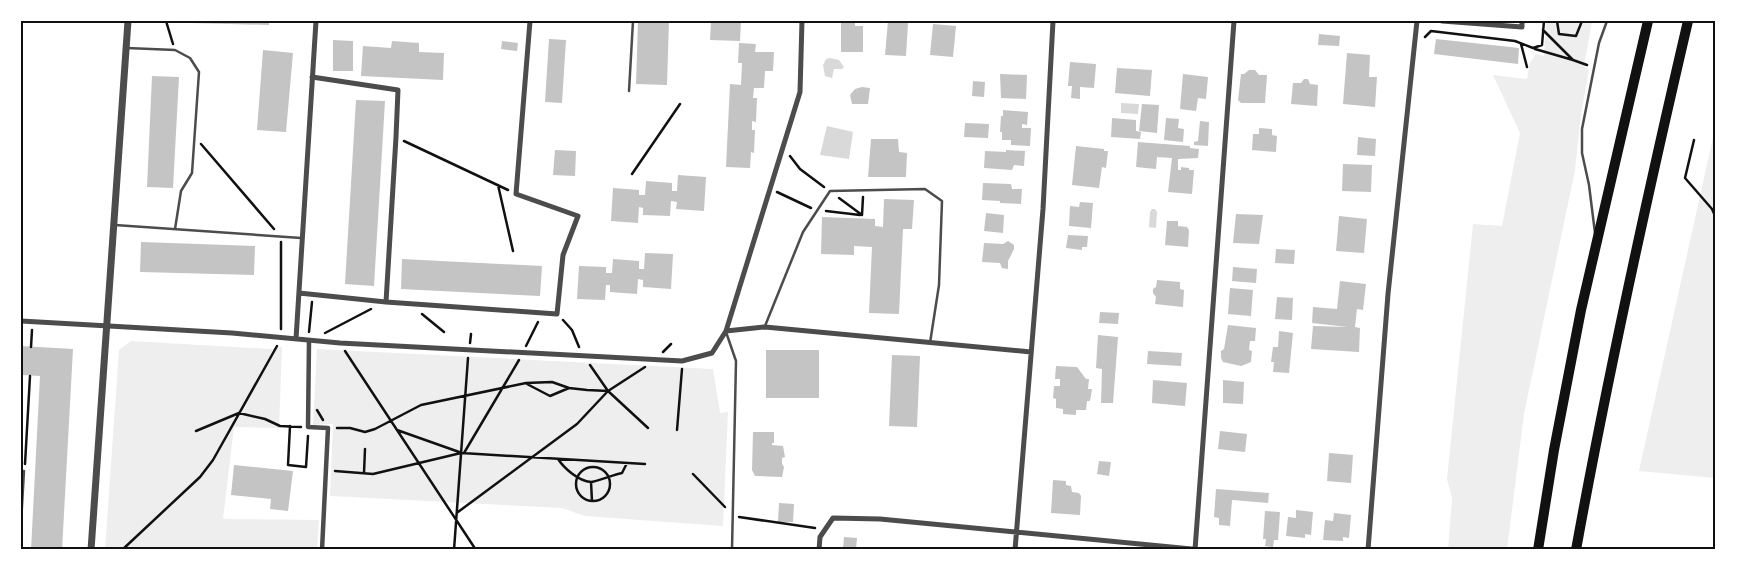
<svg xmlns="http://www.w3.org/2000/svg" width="1737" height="571" font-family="Inter,sans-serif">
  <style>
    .green { fill: #eee }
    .water { fill: #d9d9d9 }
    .building { fill: #c4c4c4 }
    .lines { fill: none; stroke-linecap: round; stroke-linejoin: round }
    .path { stroke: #111; stroke-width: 2.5 }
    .service { stroke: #4c4c4c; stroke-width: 2.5 }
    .pedestrian { stroke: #4c4c4c; stroke-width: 4.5 }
    .minor { stroke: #4c4c4c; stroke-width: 5 }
    .tertiary { stroke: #4c4c4c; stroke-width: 7 }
    .motorway { stroke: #111; stroke-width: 10 }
    .neatline { fill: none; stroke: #111; stroke-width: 2 }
  </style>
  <rect width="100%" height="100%" fill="#fff"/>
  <path class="green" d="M1546,21H1592L1584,67L1589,70L1581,114L1575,170L1524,414L1507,550H1448L1452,498L1447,479L1473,224L1502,226L1520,133L1493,75L1527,79L1530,63L1536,54L1544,56Z
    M1716,124V478L1639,471Z
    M131,341L270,349L282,347L279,428L234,427L223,519L319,520L317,550H105L119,350Z
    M317,349L713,369L720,413L728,412L723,526L585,516L562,508L330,496L333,424L313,425Z"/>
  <path class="water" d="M830,58L839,60L844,67L842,69H834L832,78L825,76L823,65L826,59Z
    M1121,103L1139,104L1138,114L1121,113Z
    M827,126L853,132L849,159L820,155Z
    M1152,209H1155L1157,212L1156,228L1149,227L1150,212Z"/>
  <path class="building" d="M191,21H269V25L191,23Z
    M638,21H669L667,85L636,84Z
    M711,21H741L740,41L710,40Z
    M841,21H855V26H863V52H841Z
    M888,21L908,23L906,56L885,55Z
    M933,24L956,26L953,57L930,55Z
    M1319,34L1340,36L1339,46L1318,45Z
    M549,39L566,40L562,103L545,102Z
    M1436,39L1519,48L1518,64L1434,54Z
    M333,40L353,41V71H333Z
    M392,41L419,43V52L444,53L443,80L361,76L363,46L391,48Z
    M502,41L518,43L517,51L501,49Z
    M739,43L756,44L755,52H774L773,71H765L764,88H754L753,98H757L756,122L752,121V130H755L754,153L751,152L750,168L726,167L730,84L741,85L742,63H738Z
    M263,50L293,53L286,132L257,130Z
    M1347,53L1370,55L1369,77H1377L1375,107L1343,104Z
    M1070,62L1096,64L1094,88L1080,87V99L1071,98L1072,86H1068Z
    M1117,68L1152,70L1150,96L1115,93Z
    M1249,70H1255L1259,75H1267L1265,103H1241L1238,100L1241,74H1244Z
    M1000,74L1027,75L1026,99L1001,98Z
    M1183,74L1208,77L1206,99L1198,98L1196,111L1180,109Z
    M152,76L179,77L173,188L147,187Z
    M1304,79H1308L1310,84L1318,85L1317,106L1291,104L1293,83H1301Z
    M973,81L985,82L984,97L972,96Z
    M862,87L870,88L868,104H852L850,95L855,89Z
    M356,100L385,101L374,286L345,284Z
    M1142,104L1159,105L1157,133L1139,131Z
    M1003,110L1028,112L1027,125L1022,124V128H1031L1030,146L1011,145V140H1002V132H1000L1001,116H1003Z
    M1112,118L1136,120V131L1141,132L1140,139L1111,137Z
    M1166,118L1179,119L1178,128L1184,129L1183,142L1164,140Z
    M1200,121L1209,122L1208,146L1194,145V142L1198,141Z
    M965,123L989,124L988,138L964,137Z
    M1259,128L1272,129V135L1277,136L1276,152L1252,150L1253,134H1259Z
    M1358,137L1376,139L1375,156L1357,155Z
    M871,139H898L899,152L907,153L906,177H868Z
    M1138,142L1190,146V148L1199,149L1198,158L1178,159V170H1181V167L1189,168V170H1194L1192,194L1168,192L1172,158L1157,157L1156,169L1136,167Z
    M1076,146L1104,149V151H1108L1106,168L1102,167L1099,188L1072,185Z
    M555,150L576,151L575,176L553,175Z
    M1006,150L1025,151L1024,166L1014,165L1012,170L984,168L985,151L1006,152Z
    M1343,164L1372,165L1371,192L1342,191Z
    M678,175L706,177L704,211L676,209L677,202L671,201L670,216L643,215V208L639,207L638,223L611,221L613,188L639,190V195H645L646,181L672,183V191H677Z
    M983,183L1011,184L1012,189H1022L1021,204L1000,203V201L982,200Z
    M884,199L914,200L912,229H903L899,314L869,313L872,247L854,246V255L821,254L822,217L875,219V226L883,227Z
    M1080,202L1093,203L1091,228L1069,226L1070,206L1079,207Z
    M986,213L1004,215L1003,233L984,231Z
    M1236,214L1263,215L1259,244L1233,243Z
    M1339,216L1367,219L1364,253L1336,251Z
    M1167,221H1178V226L1187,227L1189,230L1188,247L1165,245Z
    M1068,235L1088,236L1087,247H1082V250L1066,248Z
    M1008,241L1014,245V249L1008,261V269L1002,268L1000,263L982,262L984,243L1003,244Z
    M141,242L255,246L254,275L140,272Z
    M1276,249L1295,250L1294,264L1275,263Z
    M645,253L673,254L671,289L643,287V280L638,279L637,294L610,292V285H606L605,300L577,299L579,266L606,267V273H612L613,259L639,261V269H644Z
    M402,259L542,266L540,296L401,289Z
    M1233,267L1257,269L1256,283L1232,281Z
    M1157,280L1180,282V289L1184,290L1183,307L1155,304L1156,297L1153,293V289L1156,287Z
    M1340,281L1366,284L1363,310L1357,309L1355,327L1360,328L1359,352L1311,349L1313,326L1348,327L1312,323L1313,307L1337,309Z
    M1230,288L1253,290L1251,316L1228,314Z
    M1277,297L1293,298L1292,320L1275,319Z
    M1100,312L1119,313L1118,324L1099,323Z
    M1228,325L1256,328L1255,341H1250L1249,350L1252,351L1251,362L1241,366L1223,362L1221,358V351L1224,349Z
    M1279,331L1293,333L1289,373L1273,372L1274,362H1271L1273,347H1278Z
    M1098,335L1118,337L1113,403H1101L1102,369L1096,368Z
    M21,346L73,349L62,550H31L40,376L21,375Z
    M766,350H819V398H766Z
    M1148,351L1182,353L1181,366L1147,364Z
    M892,355L920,356L917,427L889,426Z
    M1056,366L1077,367L1086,379H1089L1088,389H1092L1090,401H1087L1086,410H1076V415L1063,414V409L1056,408V399L1053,398L1054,386H1060V379H1055Z
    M1153,380L1187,383L1185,406L1152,403Z
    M1223,380L1244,382L1243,404L1223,403Z
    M1220,431L1247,434L1245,452L1218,449Z
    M753,432H774V443H772V445L783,446L785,457L782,458V464L784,467L782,477L755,476L752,470Z
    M1329,453L1353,455L1351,483L1327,481Z
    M1099,461L1111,462L1109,476L1097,474Z
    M234,465L293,471L288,511L270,509L271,499L231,495Z
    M1053,480L1066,481V485L1071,486L1072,492L1079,493L1081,496L1080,515L1051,513Z
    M1216,489L1269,493L1268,503L1232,500L1230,526L1219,525V518L1214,517Z
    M779,503L794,504L793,522H778Z
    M1296,510L1313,512L1311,535L1305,534V538L1286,536L1288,517L1296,518Z
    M1265,511L1280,512L1278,540H1274L1273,547L1265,546L1266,539H1263Z
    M1334,513L1351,515L1349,538L1343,537V541L1323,540L1325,520L1333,521Z
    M844,537L857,538L856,549L843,548Z"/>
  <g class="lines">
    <path class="path" d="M166,21L173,44
      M1557,21L1559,34L1576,36L1582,21
      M1543,30L1573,60L1587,65
      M1425,37L1431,31L1515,41L1533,48L1542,45L1544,21
      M1521,44L1527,67
      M1535,49L1573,60
      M1694,140L1685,178L1712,209L1716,218
      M404,141L508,190
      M201,144L274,229
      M790,156L800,169L824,187
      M632,174L680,104
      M498,185L513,251
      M777,192L811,208
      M839,198L862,215L863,197
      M826,211L860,215
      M281,242V329
      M422,314L444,332
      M563,320L572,330L579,347
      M309,332L312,302
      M325,333L371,309
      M470,343L471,334
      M526,346L538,322
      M31,347L32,330
      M345,351L476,550
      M663,352L671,344
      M590,365L608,391L648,428
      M527,384L550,396L569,388L587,390L608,391L645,367
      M317,410L323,420
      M290,426L288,465L306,467L308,436
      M337,428H350L365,432L375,429L421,405L526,383L552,382L569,388
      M397,430L462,453L645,464
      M677,430L682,369
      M196,431L239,413L265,419L280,426L301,427
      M464,453L519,360
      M558,459C564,468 578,481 591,482C595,482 616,474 622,473L627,463
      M25,464L30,376
      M576 484a17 17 0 1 1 34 0a17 17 0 1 1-34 0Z
      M335,471L373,474L461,453
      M364,473L365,449
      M693,474L725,507
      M591,482L592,501
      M458,512L577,424L608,391
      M739,517L815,528
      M122,550L200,477L213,460L277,346
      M454,550L468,358"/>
    <path class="service" d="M127,48L175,50L190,58L199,72L192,173L181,191L175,229
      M629,91L633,21
      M115,225L301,238
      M1595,233L1589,185L1582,153V129L1599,43L1607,21
      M765,326L803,232L830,191L925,189L942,201L939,285L930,343
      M726,332L736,361L732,550
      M21,471H24L21,523"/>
    <path class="pedestrian" d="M309,341L308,427L328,428L322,550"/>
    <path class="minor" d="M1442,21L1522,27V21
      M299,293L386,302L396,137L398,90L312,77
      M386,302L557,314L563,255L578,216L516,194L530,21
      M21,321L232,333L340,343L682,361L712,353L726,331L800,92L802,21
      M726,331L765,327L1031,352
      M296,339L316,21
      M819,550L820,537L833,518L880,519L1202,550
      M1015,550L1043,209L1053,21
      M1195,550L1234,21
      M1368,550L1388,294L1417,21"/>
    <path class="tertiary" d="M91,550L128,21"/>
    <path class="motorway" d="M1538,550L1554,450L1581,310L1648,21
      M1576,550C1608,373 1647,197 1688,21"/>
  </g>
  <rect width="1737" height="571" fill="none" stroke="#ffffff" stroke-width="45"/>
  <rect x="22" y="22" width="1692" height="526" class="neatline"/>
</svg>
